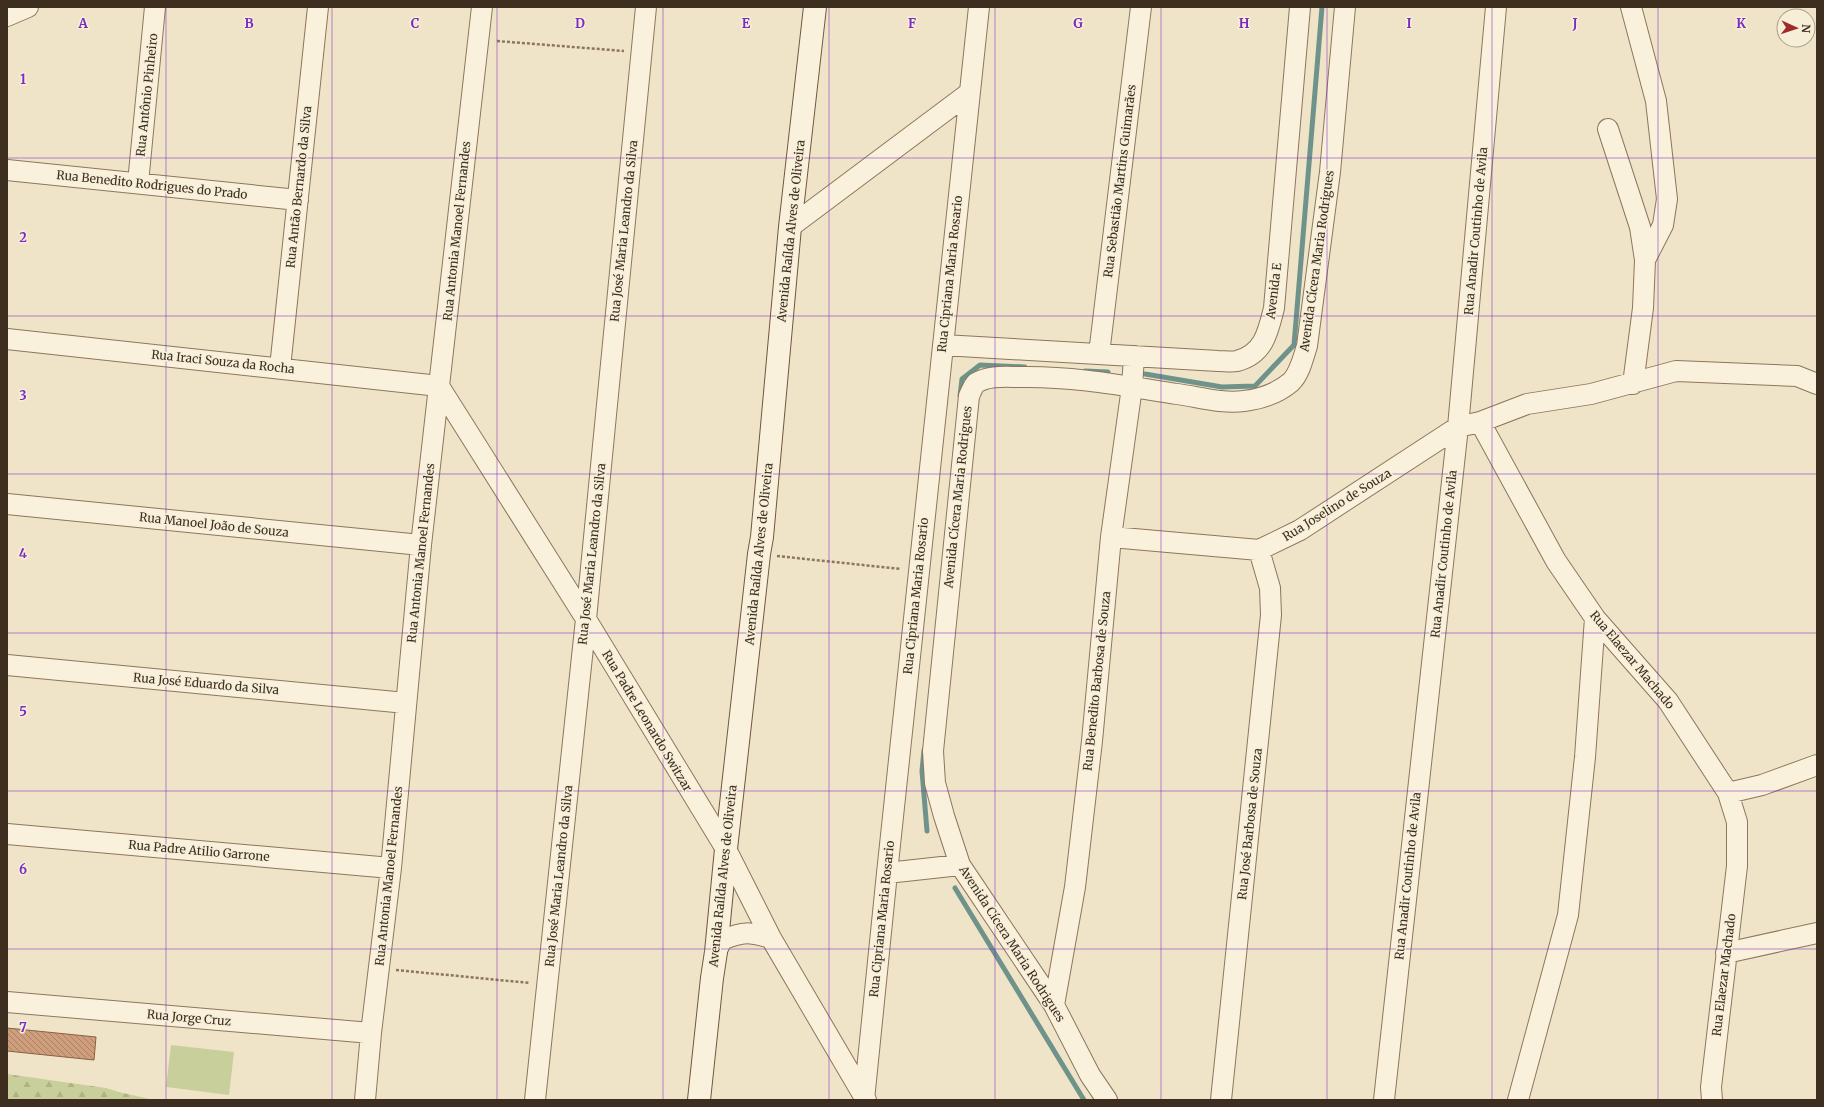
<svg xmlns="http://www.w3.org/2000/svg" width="1824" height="1107" font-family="Merriweather,serif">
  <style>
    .forest { fill: url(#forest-firs) }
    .pitch { fill: #c9cf9b }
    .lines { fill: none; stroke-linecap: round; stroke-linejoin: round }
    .stream { stroke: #6f938a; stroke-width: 5 }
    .building { fill: url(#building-back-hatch); stroke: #8d5f41 }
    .street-casing { stroke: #8d765c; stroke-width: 22 }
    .secondary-casing { stroke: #6f573f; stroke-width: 24 }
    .path { stroke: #8d765c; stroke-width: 2.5; stroke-dasharray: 3 2; stroke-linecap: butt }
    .street { stroke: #faf1dc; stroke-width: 20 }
    .secondary { stroke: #faf1dc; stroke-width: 22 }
    .grid { fill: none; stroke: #7b2cbf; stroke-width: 1; stroke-opacity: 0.55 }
    .labels { text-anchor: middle; stroke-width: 3; stroke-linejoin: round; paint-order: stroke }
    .street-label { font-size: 12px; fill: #3d2e20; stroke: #f7eed8 }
    .grid-label { font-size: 13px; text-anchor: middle; font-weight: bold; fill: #7b2cbf; stroke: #f7eed8; stroke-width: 3; stroke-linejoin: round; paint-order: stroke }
  </style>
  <defs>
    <pattern id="forest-firs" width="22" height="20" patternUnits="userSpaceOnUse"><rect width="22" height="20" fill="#c9cf9b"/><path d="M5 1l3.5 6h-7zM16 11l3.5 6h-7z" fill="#aeb285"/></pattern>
    <pattern id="building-back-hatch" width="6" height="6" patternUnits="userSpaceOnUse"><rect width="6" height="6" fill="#cf9f7d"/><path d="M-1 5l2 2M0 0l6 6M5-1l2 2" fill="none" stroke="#a98266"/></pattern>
  </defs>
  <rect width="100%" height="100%" fill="#f0e4c8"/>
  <path class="forest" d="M7,1074L106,1088L119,1092L154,1100H7Z"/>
  <path class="pitch" d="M171,1045L234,1052L229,1095L166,1087Z"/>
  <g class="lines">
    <path class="stream" d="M1085,371L1108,372
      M1145,374L1222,387L1255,386L1294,345L1322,7
      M960,396L962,379L980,365L1025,367
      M924,750L922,771L927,831
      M955,888L1084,1100"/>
  </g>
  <path class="building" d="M7,1028L96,1037L94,1060L7,1051Z"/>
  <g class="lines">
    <defs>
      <path id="street" d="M1631,7L1656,101L1667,199L1663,225L1645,260
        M7,16L28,7
        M1608,129L1640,227L1645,260L1643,308L1633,384
        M7,170L298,200
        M138,183L155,7
        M790,227L969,93
        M7,339L439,386L586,619L726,849L771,938L866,1100
        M943,345L1218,361C1224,361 1232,362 1237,361C1264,354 1268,332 1274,308L1300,7
        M1099,354L1141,7
        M280,368L318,7
        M1480,422L1527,404L1591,394L1676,371L1797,376L1817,384
        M7,504L421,545
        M1111,537L1259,550L1300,530L1458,427L1480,422L1556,561L1595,618L1668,701L1728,793L1737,822V866L1711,1087L1712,1100
        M7,665L406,703
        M1728,793L1762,785L1817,765
        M7,834L391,868
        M887,873L960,865
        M716,952L722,940C744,931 749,932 771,938
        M1726,953L1817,933
        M7,1002L371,1033
        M1054,1005L1075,887L1092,741L1111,537L1132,387L1134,356
        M365,1100L371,1033L391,868L421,545L482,7
        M535,1100L586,619L646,7
        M864,1100L887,873L979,7
        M1107,1100L1090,1075L1054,1005L960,865L944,816L935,783L933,751L969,396C971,392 973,386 976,383C989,375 1006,377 1021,377C1074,376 1125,386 1177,394C1199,397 1222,404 1244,401C1260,399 1278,393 1291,382C1300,373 1303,358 1307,346L1330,172L1345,7
        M1221,1100L1271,615L1270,588L1259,550
        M1384,1100L1458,427L1496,7
        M1518,1100L1568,915L1585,757L1595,618"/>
      <path id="secondary" d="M699,1100L712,978L716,952L726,849L759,554L762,537L790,227L815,7"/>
    </defs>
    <use href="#street" class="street-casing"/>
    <use href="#secondary" class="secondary-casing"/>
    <path class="path" d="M497,41L624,51
      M777,556L901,569
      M396,970L530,983"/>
    <use href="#street" class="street"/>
    <use href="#secondary" class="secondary"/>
  </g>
  <path class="grid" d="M166,7V1100M332,7V1100M497,7V1100M663,7V1100M829,7V1100M995,7V1100M1161,7V1100M1327,7V1100M1492,7V1100M1658,7V1100M7,158H1817M7,316H1817M7,474H1817M7,633H1817M7,791H1817M7,949H1817"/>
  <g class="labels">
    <g class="street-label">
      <text transform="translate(147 95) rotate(-84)" y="4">Rua Antônio Pinheiro</text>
      <text transform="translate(1120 181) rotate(-83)" y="4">Rua Sebastião Martins Guimarães</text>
      <text transform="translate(152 185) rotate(6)" y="4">Rua Benedito Rodrigues do Prado</text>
      <text transform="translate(299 187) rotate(-84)" y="4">Rua Antão Bernardo da Silva</text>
      <text transform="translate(457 231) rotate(-84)" y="4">Rua Antonia Manoel Fernandes</text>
      <text transform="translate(624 231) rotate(-84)" y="4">Rua José Maria Leandro da Silva</text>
      <text transform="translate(791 231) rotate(-84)" y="4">Avenida Raílda Alves de Oliveira</text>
      <text transform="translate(1476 231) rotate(-85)" y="4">Rua Anadir Coutinho de Avila</text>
      <text transform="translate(1317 261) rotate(-82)" y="4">Avenida Cícera Maria Rodrigues</text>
      <text transform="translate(950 274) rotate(-84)" y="4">Rua Cipriana Maria Rosario</text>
      <text transform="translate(1274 291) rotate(-83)" y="4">Avenida E</text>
      <text transform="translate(223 362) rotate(6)" y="4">Rua Iraci Souza da Rocha</text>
      <text transform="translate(958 497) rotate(-84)" y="4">Avenida Cícera Maria Rodrigues</text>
      <text transform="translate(1337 505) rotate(-32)" y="4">Rua Joselino de Souza</text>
      <text transform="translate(214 525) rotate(6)" y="4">Rua Manoel João de Souza</text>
      <text transform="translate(421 553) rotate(-84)" y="4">Rua Antonia Manoel Fernandes</text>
      <text transform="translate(592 554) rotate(-84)" y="4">Rua José Maria Leandro da Silva</text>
      <text transform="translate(759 554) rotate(-84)" y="4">Avenida Raílda Alves de Oliveira</text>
      <text transform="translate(1444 554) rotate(-84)" y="4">Rua Anadir Coutinho de Avila</text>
      <text transform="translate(916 596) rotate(-84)" y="4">Rua Cipriana Maria Rosario</text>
      <text transform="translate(1632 660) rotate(50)" y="4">Rua Elaezar Machado</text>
      <text transform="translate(1097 681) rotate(-84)" y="4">Rua Benedito Barbosa de Souza</text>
      <text transform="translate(206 684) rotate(5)" y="4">Rua José Eduardo da Silva</text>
      <text transform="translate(647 721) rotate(59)" y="4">Rua Padre Leonardo Switzar</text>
      <text transform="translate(1250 824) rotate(-84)" y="4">Rua José Barbosa de Souza</text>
      <text transform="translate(199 851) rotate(5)" y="4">Rua Padre Atilio Garrone</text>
      <text transform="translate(389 876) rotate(-84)" y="4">Rua Antonia Manoel Fernandes</text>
      <text transform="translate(559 876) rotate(-84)" y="4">Rua José Maria Leandro da Silva</text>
      <text transform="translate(723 876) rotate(-84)" y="4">Avenida Raílda Alves de Oliveira</text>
      <text transform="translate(1408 876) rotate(-84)" y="4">Rua Anadir Coutinho de Avila</text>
      <text transform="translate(882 919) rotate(-84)" y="4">Rua Cipriana Maria Rosario</text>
      <text transform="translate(1012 944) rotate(57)" y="4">Avenida Cícera Maria Rodrigues</text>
      <text transform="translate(1724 975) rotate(-83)" y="4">Rua Elaezar Machado</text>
      <text transform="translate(189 1018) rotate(5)" y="4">Rua Jorge Cruz</text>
    </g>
  </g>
  <g class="grid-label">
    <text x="83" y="28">A</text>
    <text x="249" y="28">B</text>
    <text x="415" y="28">C</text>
    <text x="580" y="28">D</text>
    <text x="746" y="28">E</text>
    <text x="912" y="28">F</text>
    <text x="1078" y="28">G</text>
    <text x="1244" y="28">H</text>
    <text x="1409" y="28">I</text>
    <text x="1575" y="28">J</text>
    <text x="1741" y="28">K</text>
    <text x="23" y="84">1</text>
    <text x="23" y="242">2</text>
    <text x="23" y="400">3</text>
    <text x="23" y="558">4</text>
    <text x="23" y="716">5</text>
    <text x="23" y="874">6</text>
    <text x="23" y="1032">7</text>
  </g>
  <rect width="1824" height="1107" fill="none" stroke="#3d2e20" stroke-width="16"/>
  <g transform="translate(1796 28) rotate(93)"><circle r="19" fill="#f7eed8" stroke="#ada18e"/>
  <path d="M0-3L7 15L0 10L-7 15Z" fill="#9e2a2b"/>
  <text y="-6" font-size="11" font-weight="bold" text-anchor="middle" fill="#3d2e20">N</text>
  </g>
</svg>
